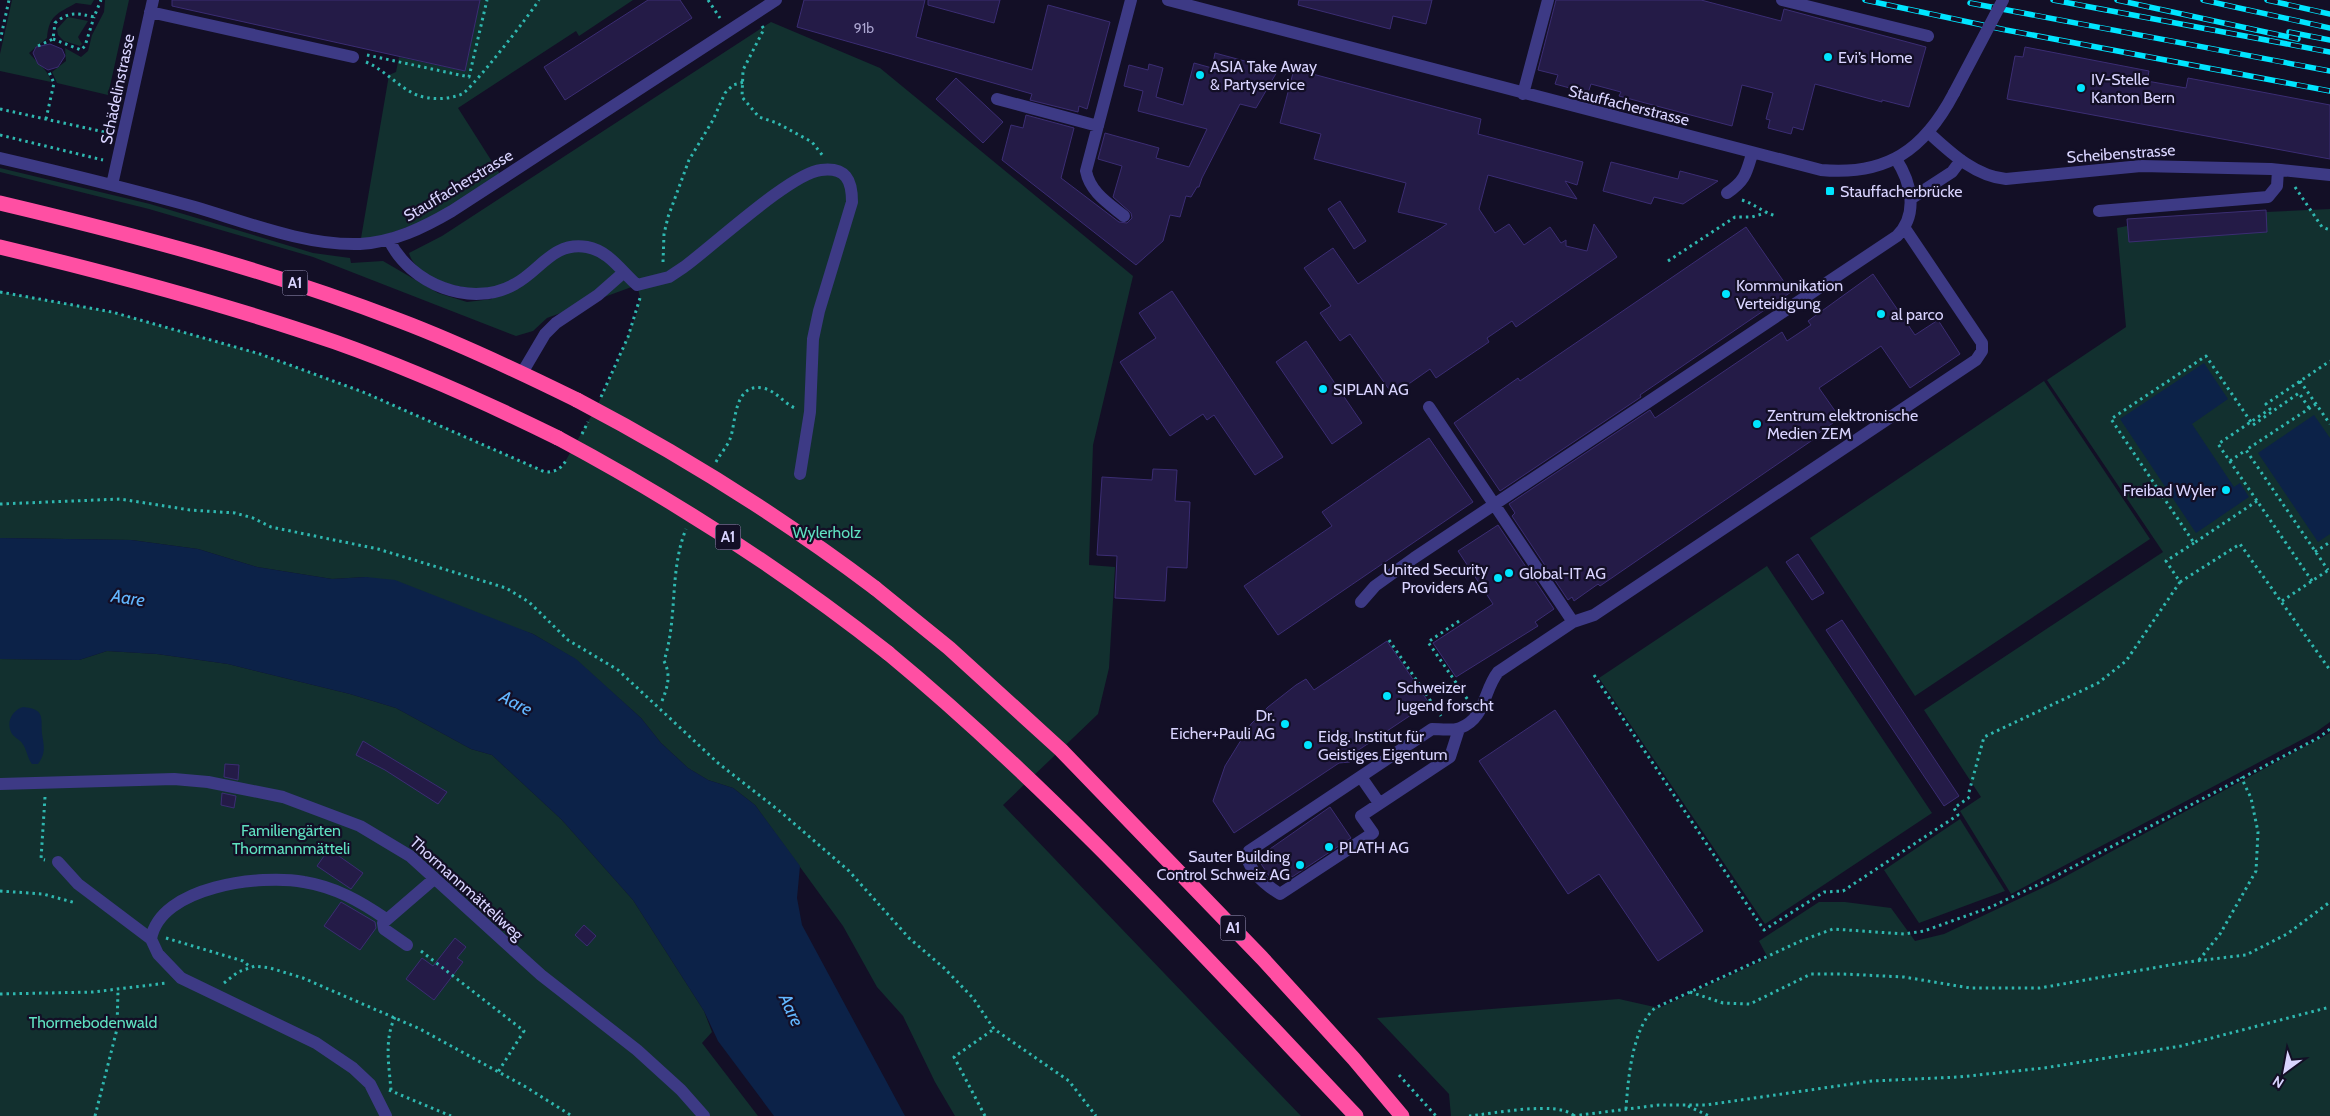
<svg xmlns="http://www.w3.org/2000/svg" width="2330" height="1116" font-family="Cabin,sans-serif">
  <style>
    .green { fill: #12302f }
    .water { fill: #0c2248 }
    .building { fill: #241b47; stroke: #3b2d73 }
    .lines { fill: none; stroke-linecap: round; stroke-linejoin: round }
    .path { stroke: #2fb8b0; stroke-width: 3; stroke-dasharray: 2.5 4; stroke-linecap: butt }
    .minor { stroke: #3d3a85; stroke-width: 12 }
    .highway { stroke: #ff4fa3; stroke-width: 15 }
    .rail-casing { stroke: #00e5ff; stroke-width: 5.5 }
    .rail { stroke: #130f26; stroke-width: 4; stroke-dasharray: 11; stroke-linecap: butt }
    .minor-bridge { stroke: #3d3a85; stroke-width: 12 }
    .highway-bridge { stroke: #ff4fa3; stroke-width: 15 }
    .poi-dot { fill: #00e5ff; stroke: #130f26; stroke-width: 2 }
    .labels { text-anchor: middle; stroke-width: 4.5; stroke-linejoin: round; paint-order: stroke }
    .number-label { font-size: 14px; fill: #aca6d1 }
    .shield { fill: #130f26; stroke: #9e99be; stroke-width: 1 }
    .shield-label { font-size: 15px; font-weight: bold; fill: #d9d4ff }
    .poi-label { font-size: 16px; fill: #d9d4ff; stroke: #130f26; text-anchor: start }
    .street-label { font-size: 16px; fill: #d9d4ff; stroke: #130f26 }
    .park-label { font-size: 16px; fill: #5fe0c0; stroke: #130f26 }
    .water-label { font-size: 18px; font-style: italic; fill: #62b6ff; stroke: #130f26 }
  </style>
  <rect width="100%" height="100%" fill="#130f26"/>
  <path class="green" d="M12,0H94L91,5L76,3C57,14 49,15 47,38L29,53C36,62 49,70 51,82L0,71V54Z
    M105,0H129L108,95L57,83L52,72L66,61L65,48L81,57L88,51L92,35L104,12Z
    M480,0H633L579,36L576,31L458,108L503,179L452,211L360,244L389,75L396,72L399,57L465,71Z
    M68,17L88,21L78,37L82,44L80,46L64,41L58,35L57,29Z
    M771,22L880,68L1133,276L1093,445L1089,565L1115,567L1109,668L1098,714L1003,805L1301,1116H955L935,1082L903,1016L877,987L843,926L755,805L733,788L708,780L688,768L661,743L641,718L575,659L533,634L366,577L332,579L257,567L198,549L131,540L0,538V292L112,312L260,354L363,392L545,472H554L562,467L597,406L617,364L638,310L640,297L637,285L547,318L533,331L516,336L313,257L149,209L0,172V168L150,204L313,253L350,258L351,263L383,261L438,293L467,302L492,299L491,288C466,292 416,280 409,253L442,236Z
    M2330,209V722L2316,732L2011,894L1960,811L1981,797L1924,710L2163,552L2047,380L2126,327L2117,228L2127,226V219L2266,210V212Z
    M2044,381L2150,539L1915,696L1810,538Z
    M1767,566L1932,813L1765,924L1599,678Z
    M107,651L157,654L228,664L350,694L396,708L471,749L492,755L562,820L633,900L704,1011L712,1032L702,1043L758,1116H0V659L79,660Z
    M2330,733V1116H1451L1449,1094L1377,1018L1619,999L1659,1008L1768,958L1759,941L1819,902H1845L1891,908L1915,941L1944,934L2057,881Z
    M1960,819L2005,891L1919,923L1884,870Z"/>
  <path class="water" d="M2204,363L2228,399L2192,424L2234,487L2240,483L2249,497L2196,533L2120,419Z
    M2314,415L2330,438V534L2318,542L2258,453Z
    M0,538L131,540L198,549L257,567L332,579L366,577L395,580L533,634L576,659L641,718L661,743L688,768L708,780L733,788L755,805L800,866L797,898L802,925L905,1116H774L718,1041L704,1011L633,900L562,820L492,755L471,749L396,708L350,694L228,664L157,654L107,651L79,660L0,659Z
    M23,707C45,709 41,717 42,734C44,746 46,753 38,764H32C27,758 27,749 22,743C19,739 13,737 11,732C6,721 13,710 23,707Z"/>
  <path class="building" d="M172,0H480L465,71L172,6Z
    M648,0H680L692,18L565,100L544,67Z
    M804,0H925L916,37L1032,70L1048,5L1110,22L1087,109L1079,106L1078,112L1030,100L1032,94L797,27Z
    M928,0H1000L994,23L928,5Z
    M1299,0H1432L1426,24L1393,16L1390,29L1298,5Z
    M1556,0H1701L1781,21L1784,9L1926,47L1909,107L1882,100V102L1815,84L1803,130L1793,127L1791,134L1768,128L1770,120L1766,119L1773,93L1742,85L1732,126L1619,96L1621,92L1591,84L1588,93L1555,84L1558,75L1538,70Z
    M50,44L62,49L65,56L58,67L48,70L38,64L33,53L36,47Z
    M2025,47L2149,71L2147,81L2186,88L2188,78L2330,105V159L2007,99L2015,56L2023,57Z
    M1215,53L1278,70L1256,108L1240,104L1202,178L1199,187H1197L1191,197L1186,196L1180,217L1170,215L1163,241L1136,265L1002,160L1011,125L1023,128L1026,115L1074,128L1061,178L1119,222L1127,223L1132,218L1131,213L1113,197L1122,166L1098,159L1105,133L1159,148L1156,158L1189,167L1207,129L1138,111L1143,91L1124,86L1129,65L1148,70L1149,64L1163,68L1156,97L1183,105L1194,63L1212,68Z
    M1294,69L1481,119L1478,134L1583,162L1577,185L1565,181L1577,199L1488,175L1479,209L1495,233L1509,224L1524,245L1550,227L1561,243L1566,240V246L1587,251L1594,224L1617,257L1516,327L1512,321L1487,338L1489,342L1436,378L1430,369L1393,395L1350,334L1340,341L1320,313L1331,306L1304,268L1333,248L1358,284L1447,224L1398,212L1406,183L1314,159L1321,134L1280,123Z
    M956,78L1003,122L983,143L936,99Z
    M1611,162L1678,179L1680,171L1718,181L1683,204L1654,197L1651,204L1603,191Z
    M1340,201L1366,241L1354,249L1328,209Z
    M2266,210L2267,232L2129,242L2127,219Z
    M1746,227L1791,292L1640,395L1641,397L1500,491L1454,423L1518,378L1520,381Z
    M1873,274L1915,335L1938,320L1960,354L1910,388L1881,346L1819,388L1840,418L1813,437L1814,439L1600,586L1598,584L1574,601L1572,597L1568,600L1512,516L1515,513L1509,504L1650,410L1655,418L1782,332L1787,341L1811,325L1808,321Z
    M1172,291L1283,457L1255,475L1214,415L1207,420L1203,414L1170,436L1120,362L1156,338L1139,313Z
    M1306,341L1362,423L1332,444L1276,362Z
    M1429,438L1473,502L1278,635L1244,586L1332,526L1322,512Z
    M1153,469L1177,470L1175,501L1190,502L1187,568L1167,567L1165,601L1115,598L1117,556L1097,555L1102,477L1152,480Z
    M1498,525L1554,609L1535,622L1538,626L1456,677L1433,643L1493,604L1458,551Z
    M1798,554L1824,593L1812,600L1786,562Z
    M1842,620L1959,796L1944,806L1826,630Z
    M1387,641L1429,703L1354,753L1350,762L1339,763L1234,833L1213,801L1225,766L1251,724L1268,707L1296,685L1306,679L1314,690Z
    M1555,710L1703,931L1658,961L1599,874L1568,894L1479,761Z
    M363,741L447,792L438,804L385,770L356,755Z
    M225,764L239,765L238,780L224,777Z
    M222,793L236,796L234,808L221,805Z
    M1330,807L1351,838L1292,877L1287,870L1273,879L1270,877L1257,858Z
    M329,849L363,873L351,889L317,866Z
    M341,902L375,922L376,928L360,950L324,926Z
    M584,925L596,936L587,946L575,935Z
    M455,938L466,947L457,958L463,962L434,1000L406,979L422,958L433,966Z"/>
  <g class="lines">
    <path class="path" d="M708,0L720,18
      M762,26L764,29L743,70L742,97L759,117L777,123L812,142L823,156
      M53,39L81,50L85,46L94,17
      M0,41L9,0
      M38,46L53,39L55,23C69,11 77,13 94,17L101,0
      M367,55L469,77L487,0
      M366,62C385,70 398,87 417,95C430,100 448,100 462,94C471,90 532,12 539,0
      M0,109L109,133
      M46,119L54,83L48,70
      M0,135L103,160
      M2295,187L2322,227L2330,230
      M1742,200C1755,204 1763,213 1777,216
      M1668,261L1735,217H1752L1765,213
      M663,262L664,234L668,217L689,160L713,120L725,93L733,85L744,82
      M0,292L112,312L260,354L363,392L545,472C556,472 561,469 567,459
      M2300,381L2330,424
      M601,397L628,337L640,298
      M2316,404L2246,450L2328,570
      M582,434L588,422
      M2230,461L2246,450
      M716,462C720,454 727,447 730,439C736,425 733,383 762,388C776,390 783,403 795,408
      M2257,501L2194,543L2111,419L2206,356L2253,425L2299,393L2309,408
      M0,504L120,499L190,510L235,513L253,518L271,527L378,549L506,588L529,602L568,640L618,670L718,763L782,813L849,871L909,938L944,968L973,998L994,1029L1069,1081L1096,1116
      M2315,552L2330,542
      M2312,581L2218,444L2270,409L2266,404L2330,361
      M2180,582L2240,544L2330,670
      M2282,601L2330,569
      M1459,621L1428,642L1468,700
      M1389,640L1441,716
      M1594,675L1764,930L1824,892L1843,891L1958,815L1954,808L1971,796
      M662,701C668,686 671,675 664,661C678,618 669,571 686,529
      M1969,792L1984,737L2098,683L2126,661L2180,582L2166,561L2194,543
      M45,797L41,859L45,860
      M0,891L43,894L76,903
      M166,938L243,961L249,966
      M421,951L524,1031L498,1072
      M2199,960L2220,934L2256,871L2258,832L2251,798L2241,777
      M224,983L238,972L255,966L270,968L303,978L420,1029L526,1087L572,1116
      M1690,992L1723,1003L1750,1004L1811,974H1843L1904,977L1970,988H2040L2187,962L2246,955L2287,934L2330,902
      M0,994L93,992L167,983
      M1399,1075L1436,1116
      M389,1090L451,1116
      M391,1090C389,1065 384,1040 395,1017
      M1688,1106L1709,1116
      M1626,1109C1628,1080 1632,1028 1655,1008L1803,940L1833,929L1904,934L1924,931L1991,907L2050,879L2318,738L2330,729
      M95,1116L117,1029L118,990
      M985,1116L954,1057L994,1029
      M1469,1116C1491,1114 1559,1100 1574,1116
      M1573,1116L1659,1105H1706L1872,1081L1959,1077L2044,1068L2181,1046L2330,1007"/>
    <path class="minor" d="M1168,0L1821,170C1887,176 1924,150 1954,93
      M1782,0L1928,36
      M150,12L353,57
      M1523,94L1548,0
      M997,99L1098,126
      M1929,133C1951,153 1975,176 2006,179L2141,166L2271,169L2330,175
      M0,158C65,173 130,189 195,207C246,222 306,246 360,244C394,242 423,228 452,211L776,0
      M112,185L153,0
      M1727,193C1745,181 1746,174 1752,154
      M1912,198L1952,172L1961,160
      M2099,211L2268,197L2277,186L2278,170
      M1124,216C1108,203 1090,192 1086,171L1131,0
      M389,240C410,284 471,309 515,284C540,271 553,241 587,247C609,251 621,271 637,285L669,277L684,267C713,246 791,173 821,170C846,167 852,180 852,202L819,311L813,339L810,412L800,474
      M522,373L545,334L556,323L598,295L623,273
      M1429,407L1573,622L1498,672C1483,691 1486,718 1460,728C1452,731 1440,729 1432,729L1249,851L1247,857C1251,873 1267,886 1280,894L1373,833L1361,816L1450,757L1459,729
      M1361,602L1375,586L1414,558L1897,236C1919,214 1911,182 1896,159
      M1573,622L1594,615L1976,360L1982,351V343L1904,227
      M1361,777L1379,803
      M0,784L174,779L208,782L283,797L360,826L410,856L541,975L637,1050L681,1090L704,1116
      M58,862L78,884L151,939
      M386,919C360,901 335,887 304,882C261,874 160,886 151,939L158,954L181,978L316,1043L353,1068L370,1084L386,1116
      M407,945L384,929L383,923L434,879"/>
    <path class="highway" d="M0,203C135,235 268,270 398,320C459,343 518,371 577,400
      M0,247C113,274 225,304 335,342C411,369 485,402 558,438
      M875,588L949,648L1061,750L1262,958L1354,1059L1402,1116
      M888,653C1057,793 1205,957 1356,1116"/>
    <defs>
      <path id="rail" d="M1865,0L2006,30L2330,91
        M2053,0L2330,52
        M2117,0L2298,39
        M2203,0L2330,28
        M2267,0L2330,14
        M1970,3L2330,71
        M2289,32L2330,40"/>
    </defs>
    <use href="#rail" class="rail-casing"/>
    <use href="#rail" class="rail"/>
    <path class="minor-bridge" d="M1954,93L2003,0"/>
    <path class="highway-bridge" d="M577,400C682,455 781,517 875,588
      M558,438C674,500 784,571 888,653"/>
  </g>
  <g class="poi-dot">
    <circle cx="1828" cy="57" r="5"/>
    <circle cx="1200" cy="75" r="5"/>
    <circle cx="2081" cy="88" r="5"/>
    <rect x="1825" y="186" width="10" height="10" rx="2.5"/>
    <circle cx="1726" cy="294" r="5"/>
    <circle cx="1881" cy="314" r="5"/>
    <circle cx="1323" cy="389" r="5"/>
    <circle cx="1757" cy="424" r="5"/>
    <circle cx="2226" cy="490" r="5"/>
    <circle cx="1509" cy="573" r="5"/>
    <circle cx="1498" cy="578" r="5"/>
    <circle cx="1387" cy="696" r="5"/>
    <circle cx="1285" cy="724" r="5"/>
    <circle cx="1308" cy="745" r="5"/>
    <circle cx="1329" cy="847" r="5"/>
    <circle cx="1300" cy="865" r="5"/>
  </g>
  <g class="labels">
    <g class="number-label">
      <text x="864" y="33">91b</text>
    </g>
    <g class="shield">
      <rect x="282.5" y="270.5" width="25" height="25" rx="4"/>
      <rect x="715.5" y="524.5" width="25" height="25" rx="4"/>
      <rect x="1220.5" y="915.5" width="25" height="25" rx="4"/>
    </g>
    <g class="shield-label">
      <text x="295" y="288">A1</text>
      <text x="728" y="542">A1</text>
      <text x="1233" y="933">A1</text>
    </g>
    <g class="poi-label">
      <text x="1838" y="63">Evi’s Home</text>
      <text x="1210" y="72">ASIA Take Away<tspan x="1210" dy="18">&amp; Partyservice</tspan></text>
      <text x="2091" y="85">IV-Stelle<tspan x="2091" dy="18">Kanton Bern</tspan></text>
      <text x="1840" y="197">Stauffacherbrücke</text>
      <text x="1736" y="291">Kommunikation<tspan x="1736" dy="18">Verteidigung</tspan></text>
      <text x="1891" y="320">al parco</text>
      <text x="1333" y="395">SIPLAN AG</text>
      <text x="1767" y="421">Zentrum elektronische<tspan x="1767" dy="18">Medien ZEM</tspan></text>
      <text x="2216" y="496" text-anchor="end">Freibad Wyler</text>
      <text x="1488" y="575" text-anchor="end">United Security<tspan x="1488" dy="18">Providers AG</tspan></text>
      <text x="1519" y="579">Global-IT AG</text>
      <text x="1397" y="693">Schweizer<tspan x="1397" dy="18">Jugend forscht</tspan></text>
      <text x="1275" y="721" text-anchor="end">Dr.<tspan x="1275" dy="18">Eicher+Pauli AG</tspan></text>
      <text x="1318" y="742">Eidg. Institut für<tspan x="1318" dy="18">Geistiges Eigentum</tspan></text>
      <text x="1339" y="853">PLATH AG</text>
      <text x="1290" y="862" text-anchor="end">Sauter Building<tspan x="1290" dy="18">Control Schweiz AG</tspan></text>
    </g>
    <g class="street-label">
      <text transform="translate(117 89) rotate(-78)" y="6">Schädelinstrasse</text>
      <text transform="translate(1629 105) rotate(14)" y="6">Stauffacherstrasse</text>
      <text transform="translate(2121 153) rotate(-4)" y="6">Scheibenstrasse</text>
      <text transform="translate(458 185) rotate(-31)" y="6">Stauffacherstrasse</text>
      <text transform="translate(467 888) rotate(42)" y="6">Thormannmätteliweg</text>
    </g>
    <g class="park-label">
      <text x="827" y="538">Wylerholz</text>
      <text x="291" y="836">Familiengärten<tspan x="291" dy="18">Thormannmätteli</tspan></text>
      <text x="93" y="1028">Thormebodenwald</text>
    </g>
    <g class="water-label">
      <text transform="translate(128 598) rotate(8)" y="6">Aare</text>
      <text transform="translate(516 703) rotate(28)" y="6">Aare</text>
      <text transform="translate(791 1010) rotate(65)" y="6">Aare</text>
    </g>
  </g>
  <g transform="translate(2285 1071) rotate(212)" stroke="#130f26" stroke-width="4" paint-order="stroke">
  <path d="M0-4L9 19L0 12L-9 19Z" fill="#d9d4ff"/>
  <text y="-8" font-size="14" font-weight="bold" text-anchor="middle" fill="#d9d4ff">N</text>
  </g>
</svg>
